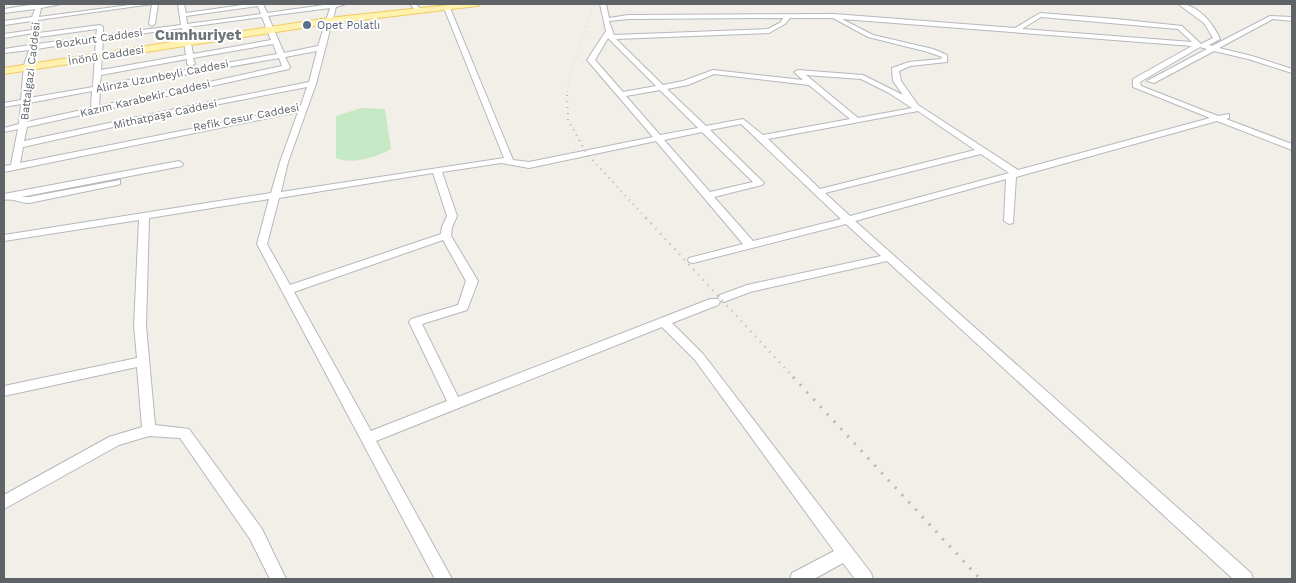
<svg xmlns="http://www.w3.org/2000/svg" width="1296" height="583" font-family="'Work Sans',sans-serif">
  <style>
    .green { fill: #c5e8c5 }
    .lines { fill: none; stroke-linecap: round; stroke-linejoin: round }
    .minor-casing { stroke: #b5b8bc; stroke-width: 2 }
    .major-casing { stroke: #f2c960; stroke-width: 2 }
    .minor { fill: #fff; fill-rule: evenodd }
    .major { fill: #fff2af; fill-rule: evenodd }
    .rail-far3 { stroke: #b6b7b8; stroke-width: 1; stroke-dasharray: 0.5 4; stroke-linecap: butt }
    .rail-far2 { stroke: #b6b7b8; stroke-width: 2; stroke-dasharray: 1 5; stroke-linecap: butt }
    .rail-far1 { stroke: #b6b7b8; stroke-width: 2.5; stroke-dasharray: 1 6; stroke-linecap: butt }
    .rail { stroke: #b6b7b8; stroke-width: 3; stroke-dasharray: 2 8; stroke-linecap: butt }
    .service-dot { fill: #5c6f8a; stroke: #fff; stroke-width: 2 }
    .labels { text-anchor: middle; stroke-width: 4; stroke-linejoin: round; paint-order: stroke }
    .far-service-label { font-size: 11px; fill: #4e5e75; stroke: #fff; text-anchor: start }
    .far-street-label { font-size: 11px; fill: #5f6368; stroke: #fff }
    .far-district-label { font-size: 15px; font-weight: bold; fill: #70757a; stroke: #fff }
  </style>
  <rect width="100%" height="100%" fill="#f1efe8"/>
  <path class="green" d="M361,108L385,109L391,149C376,157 352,165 336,158V116Z"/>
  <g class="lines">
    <defs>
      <path id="minor" d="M36,4H61L41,8L39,17L137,4H158L155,24L152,26L149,24L152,4L38,20L39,33L100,25L103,27V35L181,25L178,4H184L186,13L249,4H263L267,13L331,4H346L336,7L316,84L288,162L281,192L504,158L444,8L447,6L450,8L513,160L529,162L653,137L587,60L606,31L600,4H606L609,18L628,15L834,14L1015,28L1040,13L1116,19L1182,26L1201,44L1213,38L1204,23L1178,4C1197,3 1213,23 1220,39L1209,45L1212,46L1270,16L1292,17V21L1273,19L1219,48L1252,56L1292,69V73L1248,59L1214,51L1154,83L1147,81L1207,49L1200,47L1140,82L1141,86L1218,116L1229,114V118L1226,119L1292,144V150L1217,121L1016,177L1013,223L1009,224L1004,221L1006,179L855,221L1251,573L1253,579H1233L887,261L750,292L724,302L720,301L718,298L720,295L747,285L881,256L846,224L693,263L689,262L688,260L689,258L743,244L656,141L529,168L501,163L442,172L457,216L452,227L451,236L478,281L467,310L422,324L458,397L710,299H718L720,302L718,305L672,323L703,354L871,573L873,579H855L843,563L814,579H790L792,573L834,551L695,360L662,327L376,441L452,579H435L257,244L269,199L149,218L146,326L155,425L189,429L262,529L286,579H270L250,539L180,438L149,436L119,445L4,509V495L109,437L142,427L137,367L4,396V386L137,358L134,326L139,220L4,241V235L271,193L280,162L298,112L4,172V166L11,165L18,129L4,132V128L19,124L21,104L4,107V103L21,100L24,65L29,50L4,53V49L30,45L33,35V33L4,38V34L32,30V21L4,25V21L32,17L35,9L4,13V9ZM258,6L261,14L187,24L186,16ZM330,8L318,46L284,53L268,16ZM262,17L271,40L193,54L188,27ZM1041,17L1178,29L1192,42L1022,29ZM783,18L781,22L768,29L614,35L609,21L628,19ZM790,18H833L868,37L928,52L942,57L941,59L909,62L892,68L893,81L903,95L863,75L798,70L794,72L803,80L713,70L683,81L663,85L616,39L769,33L785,24ZM842,19L1192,46L1133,79V87L1210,118L1018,170L918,105L901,81L899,71L910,66L947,62V55L933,49L873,35ZM182,28L186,55L101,70L103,39ZM97,29L96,36L37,44L39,37ZM608,38L656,86L623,92L595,60ZM96,40L93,87L29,98L32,65L36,49ZM273,44L277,54L100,85L101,75L187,59V64L191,66L195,64L193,58ZM317,51L309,82L199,104L24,141L27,127L289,69L290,67L285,57ZM279,58L282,66L99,106L100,90ZM714,74L809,85L850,119L763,135L743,119L706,126L667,89L688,85ZM806,75L861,79L889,93L912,108L858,118ZM307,87L301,105L291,109L20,163L23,147L199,108ZM660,90L698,128L660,135L626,96ZM92,91L91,108L27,122L29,103ZM918,111L975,150L820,189L768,139ZM741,124L841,219L753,241L714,197L762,185L764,183L710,130ZM702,132L753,182L710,192L664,140ZM981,154L1009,173L850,216L825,193ZM433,173L447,216L442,227L441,234L290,285L267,244L279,198ZM443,240L466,281L458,305L411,319L409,322L447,401L371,431L294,292Z
        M410,4H416L421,10L416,11Z
        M179,161L183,164L182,166L21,197H29L120,180V184L117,185L29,203C19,203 13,198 4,200V194Z"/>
      <path id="major" d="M458,4H481L477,6L328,24L4,74V68L328,18Z"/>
    </defs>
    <use href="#minor" class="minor-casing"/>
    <use href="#major" class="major-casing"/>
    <use href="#minor" class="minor"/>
    <use href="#major" class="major"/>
    <path class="rail-far3" d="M567,96C569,64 588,36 592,4"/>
    <path class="rail-far2" d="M567,95L568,120L587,154L647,219"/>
    <path class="rail-far1" d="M646,218L794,378"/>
    <path class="rail" d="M793,377L980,579"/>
  </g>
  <circle class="service-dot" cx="307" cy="25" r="5"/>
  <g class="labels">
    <g class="far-service-label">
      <text x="317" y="29">Opet Polatlı</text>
    </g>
    <g class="far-street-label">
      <text transform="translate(99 38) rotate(-8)" y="4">Bozkurt Caddesi</text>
      <text transform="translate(106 55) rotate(-9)" y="4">İnönü Caddesi</text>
      <text transform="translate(30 71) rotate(-83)" y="4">Battalgazi Caddesi</text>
      <text transform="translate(162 76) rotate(-11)" y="4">Alirıza Uzunbeyli Caddesi</text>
      <text transform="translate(145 98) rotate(-13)" y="4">Kazım Karabekir Caddesi</text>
      <text transform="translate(165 114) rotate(-12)" y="4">Mithatpaşa Caddesi</text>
      <text transform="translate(246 117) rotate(-11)" y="4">Refik Cesur Caddesi</text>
    </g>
    <g class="far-district-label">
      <text x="198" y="40">Cumhuriyet</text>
    </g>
  </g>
  <rect width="1296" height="583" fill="none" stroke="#5f6368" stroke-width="10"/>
</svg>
